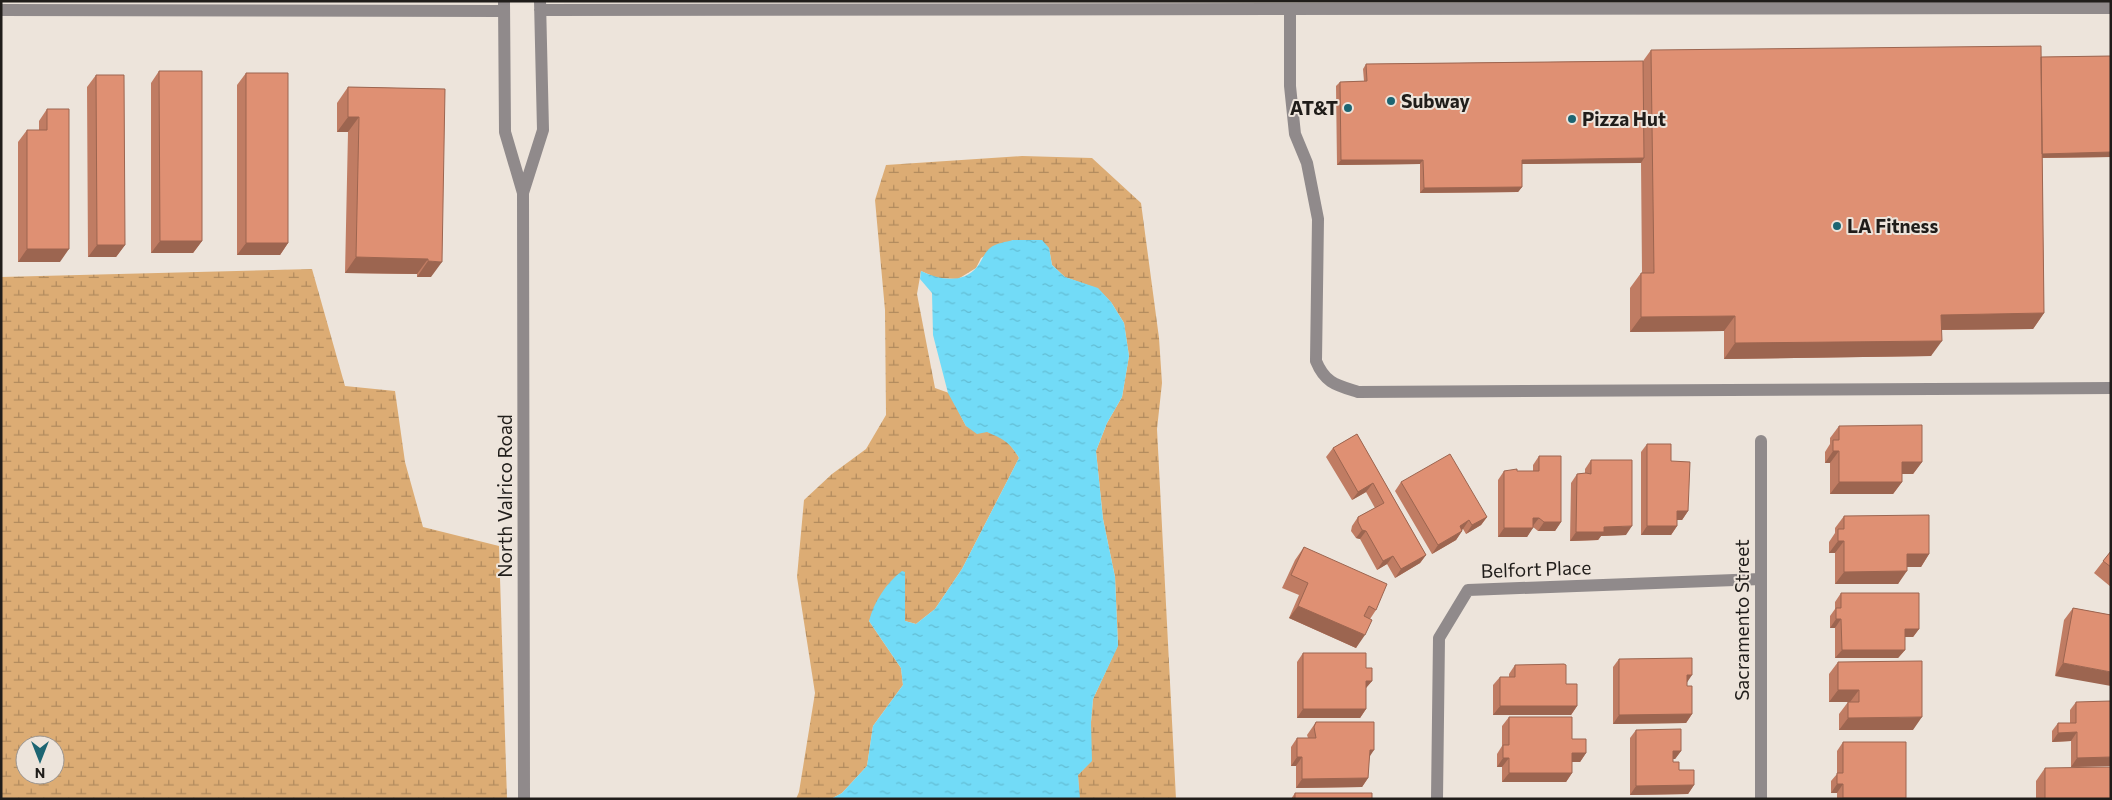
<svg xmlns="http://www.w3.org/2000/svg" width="2112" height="800" font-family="Commissioner,sans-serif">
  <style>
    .wetland { fill: url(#wetland-marsh); fill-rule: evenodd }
    .water { fill: url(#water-ripples) }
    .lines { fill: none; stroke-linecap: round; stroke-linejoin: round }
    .minor { stroke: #908a8b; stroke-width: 12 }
    .wall { fill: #c07c63 }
    .shaded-wall { fill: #9c6550 }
    .building { fill: #df9073; stroke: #9c6550 }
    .poi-dot { fill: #1c6572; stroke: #ede4db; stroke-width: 2 }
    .labels { text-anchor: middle; stroke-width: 4; stroke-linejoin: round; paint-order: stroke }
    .poi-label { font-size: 19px; font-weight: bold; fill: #201d1a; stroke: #ede4db; text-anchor: start }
    .street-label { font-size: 19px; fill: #201d1a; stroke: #ede4db }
  </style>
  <defs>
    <pattern id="wetland-marsh" width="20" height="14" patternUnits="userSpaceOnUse" patternTransform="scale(1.25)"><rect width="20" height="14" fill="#dcac74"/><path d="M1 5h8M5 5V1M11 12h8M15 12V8" fill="none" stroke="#b28b5e"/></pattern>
    <pattern id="water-ripples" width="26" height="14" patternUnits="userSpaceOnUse" patternTransform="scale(1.25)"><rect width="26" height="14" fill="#72dbf7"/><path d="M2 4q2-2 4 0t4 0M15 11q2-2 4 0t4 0" fill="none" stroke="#62bcd3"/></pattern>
  </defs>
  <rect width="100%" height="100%" fill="#ede4db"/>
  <path class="wetland" d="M1022,156L1092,158L1141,203L1159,338L1162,383L1157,429L1176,799H1080L1079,797L1078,775L1091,761V722L1093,699L1118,645L1115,577L1103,519L1096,451L1107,423L1122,397L1129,356L1124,323L1111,302L1098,289L1065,277L1052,265L1049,248L1013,240L981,258L976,268L958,279L937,278L921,271L917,294L935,388L949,393L966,426C990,432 1007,435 1019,458L962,569L935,609L916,624L905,621V573L869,621L901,668L903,685L873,726L867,766L842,793L831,799H796L799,792L815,693L797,577L804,500L832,474L866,449L886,415L885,310L875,200L886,165Z
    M312,269L345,386L395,391L405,462L423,527L499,546L507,799H1V277ZM25,745H55V775H25Z"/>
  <path class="water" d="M1013,240H1042L1049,248L1052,265L1065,277L1098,288L1111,302L1124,323L1129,356L1122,397L1107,423L1096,451L1103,519L1115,577L1118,646L1093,699L1091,722L1092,761L1078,775L1080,799H831L842,793L867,766L873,726L903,685L901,668L869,621C874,602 886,583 902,571L905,572V621L916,624L935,609L962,569L1019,458C1010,442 1003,439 987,432L977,434L966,426L948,393L933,335L932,293L920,279L921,271C938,279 962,285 977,267C982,261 984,253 990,248C996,243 1006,242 1013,240Z"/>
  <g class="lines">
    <path class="minor" d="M504,1L505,132L523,193L524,799
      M1290,9V86L1295,134L1307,163L1318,219L1316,361C1325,383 1336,385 1358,392L2111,388
      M1,10L504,11
      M540,10L2111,8
      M523,193L543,130L540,1
      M1761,441V799
      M1437,799L1439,638L1468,590L1761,579"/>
  </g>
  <path class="wall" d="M1651,50L2041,57L2111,56V157L2042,158L2044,313L2033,329L1941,330L1931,356L1724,359V331L1630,332V288L1641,273H1642L1641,162L1522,164V187L1518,192L1420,193V164L1337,165L1336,86L1340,82L1364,81L1363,69L1366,64L1643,61Z
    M159,71L202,241L193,253H151V83Z
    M246,73L288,243L280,255H237V85Z
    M96,75L125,245L116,257H88L87,87Z
    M348,87L445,89L431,277H417V274L345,273L348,132H337V103Z
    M47,109L60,262H18V142L27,130H39V121Z
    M1839,426L1922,462L1913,474H1902V482L1893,494H1830V463H1825V452L1830,444V438Z
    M1357,434L1426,555L1420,563L1395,578L1387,564L1377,570L1360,539L1356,538L1351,531L1352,526L1358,517L1375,508L1366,492L1352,500L1326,457L1333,448Z
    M1647,444L1688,511L1682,520H1677V526L1671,535H1641V452Z
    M1539,456L1561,522L1555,531H1538L1533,527L1527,537H1498V480L1504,471H1533V465Z
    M1591,460L1626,535L1601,536L1598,540L1570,541L1571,483L1577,474L1585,473V469Z
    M1401,482L1487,517L1481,525L1466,534L1463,529L1462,530V531L1456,540L1432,554L1395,491Z
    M1844,516L1929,554L1921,567H1907L1898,584H1835V553H1829V542L1835,533V528Z
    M1304,547L1376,610L1370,619L1356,648L1289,618L1299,595L1282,588L1295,560Z
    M2111,551V587L2094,573Z
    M1841,593L1919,629L1913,637H1905V650L1898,658H1835V628H1830V616L1835,609V602Z
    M2073,608L2111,615L2055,676L2064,620Z
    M1303,653L1366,668L1372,681L1366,688V709L1360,718H1297V662Z
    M1619,659L1687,682V686L1692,714L1686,723L1613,724V667Z
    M1838,662L1913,730H1839V714L1848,702H1829V674Z
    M1515,665L1566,684L1577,706L1571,715H1493V685L1500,677H1509V674Z
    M2076,702L2111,766L2071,767V741L2052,742V731L2058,723H2070V710Z
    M1509,717L1572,739L1586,753L1580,762H1572V773L1566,782H1502V767H1497V754L1502,746V726Z
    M1316,722L1369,756L1368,778L1362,787L1296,788V766H1291V747L1297,738H1308L1307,735Z
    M1636,730L1681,751L1675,759H1673V762L1679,770L1694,785L1688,794L1630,795V738Z
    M1843,742L1906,799H1837V793H1831V781L1837,774V751Z
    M2045,768L2111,799H2036V781Z
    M1295,793L1372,799H1291Z"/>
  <path class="shaded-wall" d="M348,117H359L348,132H337Z
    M2111,152V157L2031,158L2035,154Z
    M1644,158L1641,163L1518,164L1522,160Z
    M1341,160H1423L1420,164L1337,165Z
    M1522,187L1518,192L1420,193L1424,188Z
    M160,241H202L193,253H151Z
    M246,243H288L280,255H237Z
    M97,245H125L116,257H88Z
    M27,249H69L60,262H18Z
    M356,257L428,259L417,274L345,273Z
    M428,261L442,262L431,277H417Z
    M2044,313L2033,329L1930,330L1941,315Z
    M1735,316L1724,331L1630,332L1641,317Z
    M1942,341L1931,356L1724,359L1735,343Z
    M1833,451H1839L1830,463H1825Z
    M1902,462H1922L1913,474H1893Z
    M1839,482H1902L1893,494H1830Z
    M1373,483L1366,492L1352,500L1358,492Z
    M1677,511H1688L1682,520H1671Z
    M1487,517L1481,525L1466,534L1472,525Z
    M1533,518H1539L1532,527Z
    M1469,520L1463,529L1453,535L1460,526Z
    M1544,522H1561L1555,531H1538Z
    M1632,526L1626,535L1601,536L1598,540L1570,541L1576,532L1604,527Z
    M1647,526H1677L1671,535H1641Z
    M1504,528H1533L1527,537H1498Z
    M1362,530L1366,531L1360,539L1356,538Z
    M1462,531L1456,540L1432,554L1438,545Z
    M1838,541H1844L1835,553H1829Z
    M1907,554H1929L1921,567H1898Z
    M1426,555L1420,563L1395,578L1401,569Z
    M1393,556L1387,564L1377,570L1383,561Z
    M1907,571L1898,584H1835L1844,572Z
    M1298,606L1365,635L1356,648L1289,618Z
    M1836,619H1841L1835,628H1830Z
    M1905,629H1919L1913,637H1898Z
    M1842,650H1905L1898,658H1835Z
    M2063,663L2111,672V686L2055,676Z
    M1687,675H1692L1686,684Z
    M1366,681H1372L1365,689Z
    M1838,690H1859L1850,702H1829Z
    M1500,706H1577L1571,715H1493Z
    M1303,709H1366L1360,718H1297Z
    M1692,714L1686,723L1613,724L1619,715Z
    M1922,717L1913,730H1839L1848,718Z
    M2077,732L2071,741L2052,742L2058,733Z
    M1370,750H1374L1368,759Z
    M1673,751H1681L1675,759H1667Z
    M1572,753H1586L1580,762H1566Z
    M1297,757H1302L1296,766H1291Z
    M2111,757V766L2071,767L2077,758Z
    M1503,758H1509L1502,767H1497Z
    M1509,773H1572L1566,782H1502Z
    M1368,778L1362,787L1296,788L1302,779Z
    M1837,784H1843L1837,793H1831Z
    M1694,785L1688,794L1630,795L1636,786Z
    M1843,798H1906L1842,799Z"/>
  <path class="building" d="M2041,46L2044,313L1941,315L1942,341L1735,343V316L1641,317V273H1654L1651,50Z
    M2111,56V152L2042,154L2041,57Z
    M1643,61L1644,158L1522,160V187L1424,188L1423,160H1341L1340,82L1367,81L1366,64Z
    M159,71H202V241H160Z
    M246,73H288V243H246Z
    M96,75H124L125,245H97Z
    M348,87L445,89L442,262L428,261V259L356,257L359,117H348Z
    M47,109H69V249H27V130H47Z
    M1922,425V462H1902V482H1839V451H1833V440H1839V426Z
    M1357,434L1426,555L1401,569L1393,556L1383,561L1366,531L1362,530L1358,522V517L1384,503L1373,483L1358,492L1333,448Z
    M1647,444H1671V461L1690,462L1688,511H1677V526H1647Z
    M1450,454L1487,517L1472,525L1469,520L1460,526L1462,531L1438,545L1401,482Z
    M1539,456H1561V522H1544L1539,518H1533V528H1504V471L1517,469V471H1539Z
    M1591,460H1632V526L1604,527V532H1576L1577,474L1586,473L1591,474Z
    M1929,515V554H1907V571L1844,572V541H1838V529H1844V516Z
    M1304,547L1387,584L1376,610L1369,606L1364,616L1372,620L1365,635L1298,606L1308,583L1291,575Z
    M2111,551V567L2103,561Z
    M1841,593H1919V629H1905V650H1842L1841,619H1836V608H1841Z
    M2073,608L2111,615V672L2063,663Z
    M1303,653H1366V668H1372V681H1366V709H1303Z
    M1692,658V675H1687V686H1692V714L1619,715V659Z
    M1922,661V717L1848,718V702H1859V690H1838V662Z
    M1564,664L1566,665V684H1577V706H1500V677H1515V665Z
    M2111,701V757L2077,758V732L2058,733V723H2076V702Z
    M1509,717H1572V739H1586V753H1572V773H1509V758H1503V745H1509Z
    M1316,722H1374V750H1370L1368,778L1302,779V757H1297V738H1316L1314,727Z
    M1681,729V751H1673V762H1679V770H1694V785L1636,786V730Z
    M1843,742H1906V798H1843V784H1837V773H1843Z
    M2111,767V799H2045V768Z
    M1295,793H1372V799H1295Z"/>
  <g class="poi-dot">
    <circle cx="1391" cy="101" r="5"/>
    <circle cx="1348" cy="108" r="5"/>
    <circle cx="1572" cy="119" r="5"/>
    <circle cx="1837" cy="226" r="5"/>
  </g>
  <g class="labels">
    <g class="poi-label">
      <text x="1401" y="108">Subway</text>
      <text x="1338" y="115" text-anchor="end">AT&amp;T</text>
      <text x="1582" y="126">Pizza Hut</text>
      <text x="1847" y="233">LA Fitness</text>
    </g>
    <g class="street-label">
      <text transform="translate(505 496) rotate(-90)" y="7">North Valrico Road</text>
      <text transform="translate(1536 569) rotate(-2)" y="7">Belfort Place</text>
      <text transform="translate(1742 620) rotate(-90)" y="7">Sacramento Street</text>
    </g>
  </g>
  <rect width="2112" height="800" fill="none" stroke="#201d1a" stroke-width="5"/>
  <g transform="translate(40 760) rotate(180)"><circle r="24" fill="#ede4db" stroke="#9b948e"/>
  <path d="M0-4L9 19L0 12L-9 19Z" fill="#1c6572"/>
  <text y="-8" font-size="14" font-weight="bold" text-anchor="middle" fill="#201d1a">N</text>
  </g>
</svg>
